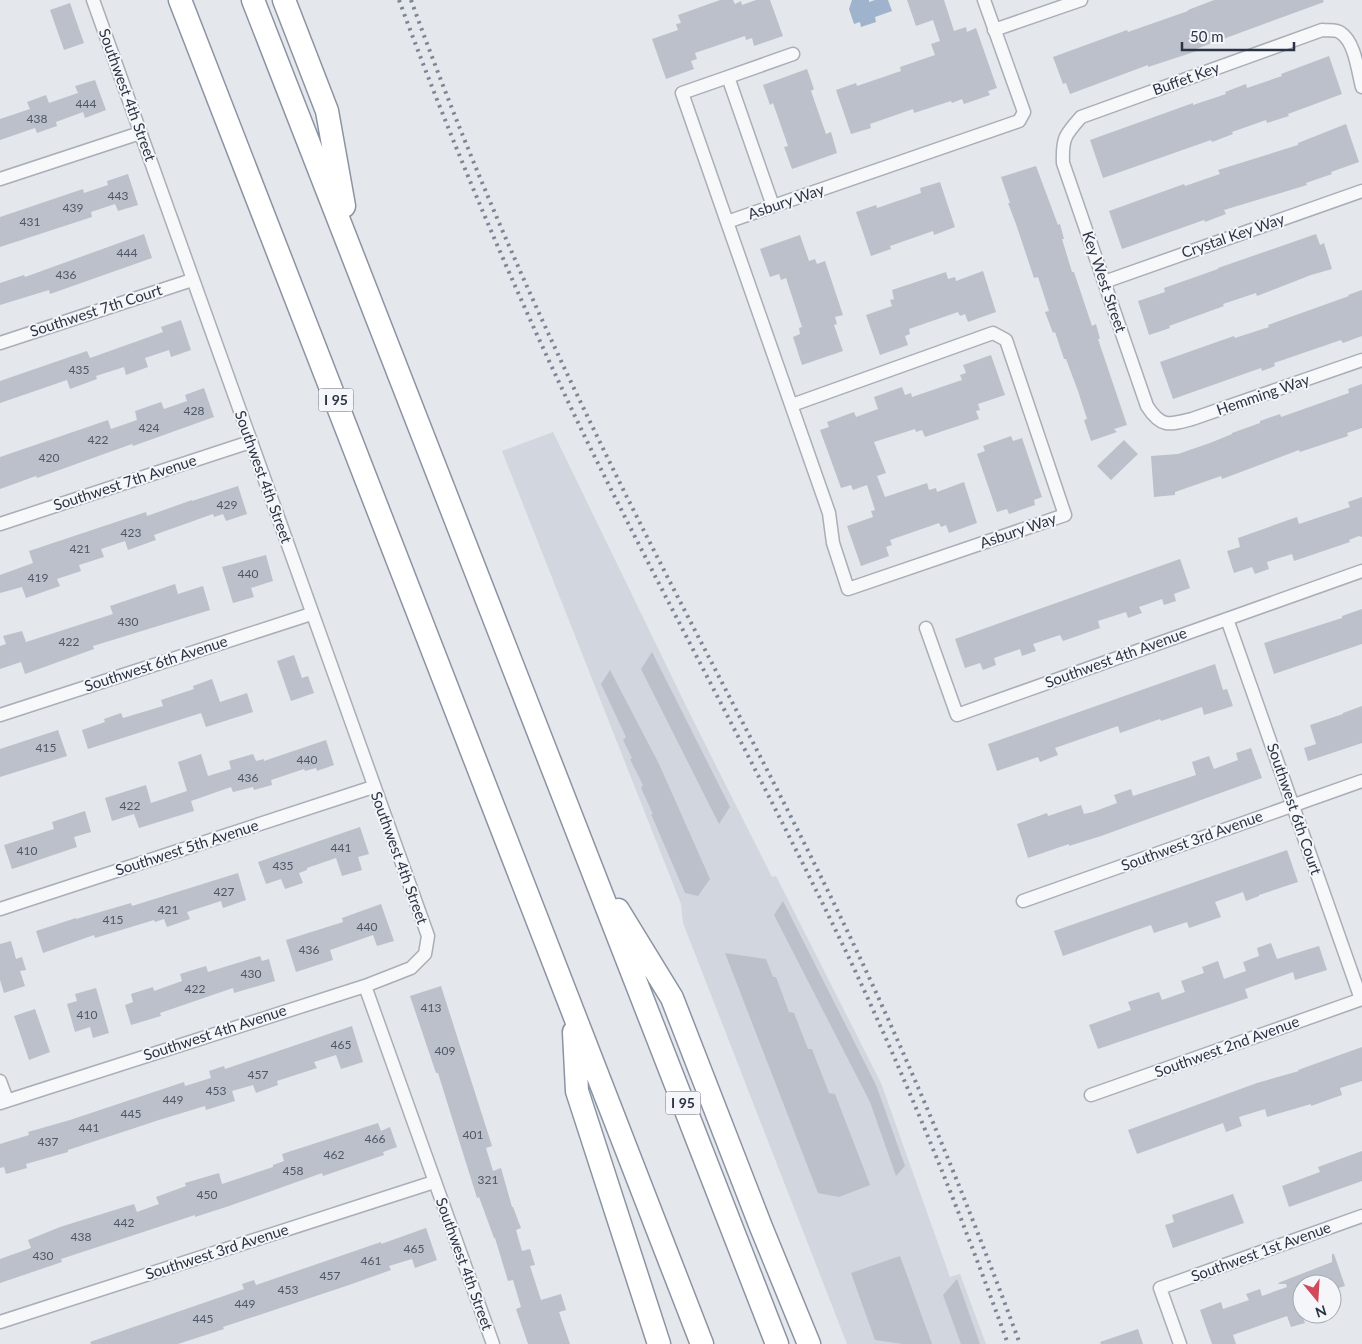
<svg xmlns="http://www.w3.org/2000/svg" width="1362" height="1344" font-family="Lato,sans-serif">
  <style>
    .built { fill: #d2d6de }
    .water { fill: #9fb4cc }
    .building { fill: #bbc0ca }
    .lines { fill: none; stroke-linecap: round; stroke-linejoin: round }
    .street-casing { stroke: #a9aeb7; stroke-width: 15 }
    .highway-casing { stroke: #8b94a3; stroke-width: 25 }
    .street { stroke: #f7f8fa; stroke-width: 12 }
    .highway { stroke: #fff; stroke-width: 22 }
    .rail { stroke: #7d8696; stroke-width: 4; stroke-dasharray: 2.5 5; stroke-linecap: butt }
    .labels { text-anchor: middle; stroke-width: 4; stroke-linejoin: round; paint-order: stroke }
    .number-label { font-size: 12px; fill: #4f5766 }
    .shield { fill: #f4f6f9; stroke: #676e7b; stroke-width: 1 }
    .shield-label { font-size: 14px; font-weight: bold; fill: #2b3445 }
    .street-label { font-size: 15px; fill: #2b3445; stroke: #f4f6f9 }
  </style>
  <rect width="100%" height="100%" fill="#e4e7ec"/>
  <path class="built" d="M553,432L687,708L772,877L776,876L881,1083L950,1277L960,1274L986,1344H847L683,923L681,904L502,451Z"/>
  <path class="water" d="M852,0H869V2L875,0H888L892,11L875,17L876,22L861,27L860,22L854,24L849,9Z"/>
  <path class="building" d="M720,0H733L735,4L741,1L742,5L756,0H770L783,36L754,46L752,38L746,40L745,36L695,53L697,59L691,61L694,69L666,79L652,39L678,30L676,24L681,23L678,15Z
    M907,0H944L954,31L966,27L967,32L976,28L997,88L988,91L990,95L964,104L962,99L952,103L951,101L914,113L913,109L870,124L871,128L851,134L836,90L856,83L857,86L901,71L900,67L935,55L931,44L940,41L933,20L916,26Z
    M1214,0H1323L1324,2L1196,49L1197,51L1148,67V65L1070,94L1066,83L1063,84L1053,57L1127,30L1128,32L1188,11V10Z
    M70,3L84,43L64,50L50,10Z
    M1329,56L1342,94L1288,114L1289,116L1267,123L1266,120L1232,132L1233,134L1212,142L1211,140L1103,178L1090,140L1193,103V105L1226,94L1225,92L1246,84L1247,88L1282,76L1281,74Z
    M807,69L814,89L811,91L826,134L831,132L837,153L792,169L784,147L788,146L773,103L770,105L763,85Z
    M95,80L106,110L85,118L83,112L56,122L57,126L37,133L35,128L0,140V119L30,109L27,102L46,95L49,103L78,93L75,86Z
    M1346,124L1359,162L1331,172L1332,174L1306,183L1307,185L1224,210L1226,214L1205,222L1204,220L1122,249L1109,211L1184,184L1185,186L1220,174L1218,170L1298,145V143Z
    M1036,166L1058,225L1060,224L1064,239H1062L1072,272H1074L1092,326L1096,324L1100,339H1098L1127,425L1114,429L1117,432L1091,441L1084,420L1087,419L1078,391L1066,359H1064L1055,332L1053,333L1045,312L1049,311L1038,277L1034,278L1016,224L1008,203H1010L1001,177Z
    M128,174L138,205L118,211L115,204L91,212L92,217L0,247V217L83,189L84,193L108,185L107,181Z
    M940,182L955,227L934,235L933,231L890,246L891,249L871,256L856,212L876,205L877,208L921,193L920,188Z
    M144,234L152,258L50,294L49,290L0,305V283L24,275L25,277Z
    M1316,234L1320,245L1324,243L1332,269L1311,275L1257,296L1256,293L1223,304L1224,306L1169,326L1170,328L1149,335L1138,301L1165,292L1164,288L1218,269V268Z
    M800,235L809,261L815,259L817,264L825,261L843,315L835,317L837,324L834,325L843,351L802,365L793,337L800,334L799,328L802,327L786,278L781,280L779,274L770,277L760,249Z
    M983,271L996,312L968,322L965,314L960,316L958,312L909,329L910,334L905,336L908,345L880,355L866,315L892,306L890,300L894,299L892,290L946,272L948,279L955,277L956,281Z
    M1362,290V336L1343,343L1341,340L1274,363L1275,366L1262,371L1261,368L1173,399L1160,362L1234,336L1235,338L1269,327L1268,325L1349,296L1348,295Z
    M181,320L191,350L171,357L169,350L145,358L148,367L126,375L124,367L96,376L97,379L70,389L67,380L0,403V381L87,351L90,358L163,332L161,327Z
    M991,355L1005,395L978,404L980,410L976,411L979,419L925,437L922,430L916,432L915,429L874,442L886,473L877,476L885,497L927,483L929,490L936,488L937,492L964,482L977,523L949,533L946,525L941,527L939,523L890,540L892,545L886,547L889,556L861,566L847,526L873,517L871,511L875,510L867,485L853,490L851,485L841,488L820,430L829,427L827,422L854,412L856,417L878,409L874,397L902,387L905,395L911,393L912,397L962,380L960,375L966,373L963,365Z
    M1362,384V428L1347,433L1348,436L1300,452L1299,450L1222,479L1221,476L1175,492V495L1154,497L1151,456L1178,454L1210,443L1232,434V433L1260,423V421L1280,414L1281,417L1349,393L1348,389Z
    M204,388L214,417L133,446L132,444L37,478L36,476L0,489V457L108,420L111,429L137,420L135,411L161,402L164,409L187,401L185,395Z
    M1011,436L1013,441L1022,438L1042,497L1034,500L1035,505L1009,514L1007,509L997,512L977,454L985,451L983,446Z
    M1124,440L1138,454L1111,480L1097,466Z
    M238,486L247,514L226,521L223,514L214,517L213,514L154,535L156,540L128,550L125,541L101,549L104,557L79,565L81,571L57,579L60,586L26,598L22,587L0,593V575L33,563L29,551L146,512L147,516L192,500V501Z
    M1362,497V537L1359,536L1349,540L1350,542L1294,561L1292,554L1267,562L1269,569L1255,574L1252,567L1234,573L1227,551L1240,547L1238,538L1297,517L1299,524L1350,507L1348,502Z
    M266,555L273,581L251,588L254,597L233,603L222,567Z
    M1180,559L1190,588L1174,594L1176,601L1164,605L1162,599L1139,607L1142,613L1128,618L1126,612L1098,621L1100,628L1063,641L1060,635L1033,644L1036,651L1022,656L1020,649L994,658L996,665L983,670L980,663L965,668L955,639Z
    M175,584L178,594L203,586L210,610L93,646L94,649L25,674L21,662L0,669V646L6,644L3,636L22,631L26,642L113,614L110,606Z
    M1362,609V644L1274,674L1264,643L1342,618V616Z
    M652,652L730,807L719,824L641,669Z
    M294,655L302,678L308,676L314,693L291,701L277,661Z
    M1215,664L1223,690L1227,689L1233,706L1204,715L1202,707L1161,721L1160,719L1120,733L1118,726L1055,748L1058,755L1040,762L1038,757L997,771L988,744Z
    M610,670L659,764L710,879L698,896L685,893L651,814H653L641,788L643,785L630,759L632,758L623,740L626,737L601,684Z
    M212,679L220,702L247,693L253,712L206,727L201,713L88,749L82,730L105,722L104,719L121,713L123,718L163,706L161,700L194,689L193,686Z
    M1362,706V743L1308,761L1304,748L1316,744L1310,725L1343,714V713Z
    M58,730L67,756L0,777V749Z
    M326,740L334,765L317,771L316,768L305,771L304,769L271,780L272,785L254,790L253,787L233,792L231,787L191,801L188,791L194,811L139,828L134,814L112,821L105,798L146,785L151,803L187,791L178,762L201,754L208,776L231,769L229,761L253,754L256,761L264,759V761Z
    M1251,748L1262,778L1101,836L1069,846V844L1028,858L1017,824L1047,813L1048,816L1081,805L1084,814L1093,812L1117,803L1114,795L1131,789L1133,796L1196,775L1192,762L1209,756L1214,769L1238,760L1236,753Z
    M85,811L91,832L74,837L77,847L12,869L4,845L54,829L52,822Z
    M360,827L369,854L358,857L362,870L342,876L336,858L307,868V870L299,873L303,883L285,889L281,879L266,884L258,862Z
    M1287,850L1298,882L1259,895V896L1246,901L1243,892L1215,902L1221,917L1189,928L1187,922L1154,933L1151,925L1063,956L1054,931Z
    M238,873L246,900L223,908L221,901L187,912L190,919L167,927L164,919L155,922L154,920L95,938L94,935L43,953L36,931L76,918V919L131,903L132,906Z
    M783,901L876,1085L905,1166L896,1176L870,1102L774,915Z
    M381,904L394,941L377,946L373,935L330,950L333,960L296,972L286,940L343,922L342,918Z
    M11,941L16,959L22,957L26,970L20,971L25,986L4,993L0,980V944Z
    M1271,943L1277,959L1319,946L1327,970L1295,980L1293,972L1245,989L1248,998L1098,1049L1089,1025L1131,1010L1128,1002L1159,992L1162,1000L1185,992L1181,981L1204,973L1202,967L1218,961L1224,979L1246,971L1243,962L1259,956L1257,948Z
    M725,953L766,959L773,977H776L789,1012L794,1013L808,1049H812L829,1093L835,1094L870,1185L839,1197L818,1193Z
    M260,956L262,961L269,959L275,981L234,993L233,988L160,1013L161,1016L131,1025L125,1005L133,1002L131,994L153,987L154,991L182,981L180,974L206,966L208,972Z
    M441,986L492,1146L486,1148L493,1171L501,1168L512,1207H513L521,1228L516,1230L522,1251L530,1249L535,1265L530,1266L541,1300L561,1294L566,1310L559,1312L570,1344H528L516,1309L521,1307L513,1280L508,1281L495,1238H494L479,1197L477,1198L438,1073H436L410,996Z
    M96,988L109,1033L93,1038L90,1027L75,1032L67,1004L77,1001L75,994Z
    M35,1009L50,1052L29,1060L14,1016Z
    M352,1026L363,1062L341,1069L336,1055L314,1062L317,1068L277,1081L278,1085L256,1093L253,1085L232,1091L235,1101L206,1110L205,1106L159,1120L68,1150V1152L26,1164L27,1168L6,1174L4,1167L0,1168V1144L29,1135L28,1132L70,1120L184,1082L185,1086L211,1078L209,1071L224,1066L225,1069Z
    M1362,1047V1081L1340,1088L1342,1095L1311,1106V1104L1267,1117L1265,1109L1239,1117L1242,1126L1226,1132L1223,1123L1137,1154L1128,1130L1257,1083L1299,1071L1298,1070Z
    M378,1123L381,1131L390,1127L397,1147L383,1152L384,1155L323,1176L322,1173L229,1206L195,1217V1215L61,1259L62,1262L0,1283V1259L31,1248L28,1240L60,1227L134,1204L137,1212L159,1204L156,1197L186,1186L185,1183L219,1173L222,1184L273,1167V1165L284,1161L282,1154Z
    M1362,1151V1181L1289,1207L1282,1186L1320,1172L1318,1167Z
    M1233,1194L1244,1223L1173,1248L1165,1225L1174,1222L1172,1215Z
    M426,1228L437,1260L415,1268L412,1259L389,1266L391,1270L349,1285L223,1327L224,1329L178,1344H91L90,1342L244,1289L242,1284L254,1280L256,1285L381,1242V1244Z
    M1332,1254H1334L1345,1286L1332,1290V1284H1302V1315L1305,1323L1291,1327L1287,1316L1233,1335L1236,1344H1212L1200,1310L1221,1302L1223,1309L1249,1300L1246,1294L1260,1289L1262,1296L1287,1287L1286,1284H1279L1278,1283L1332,1262Z
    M900,1256L932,1344H903L875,1340L851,1273Z
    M957,1279L980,1344H961L943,1295Z
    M1138,1329L1143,1344H1101L1100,1342Z"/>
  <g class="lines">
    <defs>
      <path id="street" d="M994,30L1081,0
        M728,77L793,54
        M1362,87C1358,72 1355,42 1341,33C1336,29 1328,31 1322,30L1081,117C1065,135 1062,138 1063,163L1147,406C1161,428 1169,425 1192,419L1362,360
        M0,179L140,133
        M727,222L682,93L728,77L773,206
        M1104,282L1362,191
        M0,343L192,280
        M792,405L993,333L1006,340L1065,515L848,589L833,543L829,513L727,222L1019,121L1024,112L984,0
        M0,524L250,442
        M1227,619L1361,999
        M926,628L957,715L1362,571
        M0,715L311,614
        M1023,901L1362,781
        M0,909L373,787
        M365,986L493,1344
        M0,1081L7,1100
        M1091,1095L1362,999
        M0,1103L365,986L411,968L425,954L428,936L93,0
        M0,1322L434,1182
        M1180,1344L1160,1288L1362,1216"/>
      <path id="highway" d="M180,0L702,1344
        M253,0L777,1344
        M284,0L327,111L344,206
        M618,910L672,998L761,1227L809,1344
        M574,1032L577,1091L659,1344"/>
    </defs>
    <use href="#street" class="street-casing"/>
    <use href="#highway" class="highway-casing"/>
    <use href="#street" class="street"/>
    <use href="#highway" class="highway"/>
    <path class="rail" d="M399,0C454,149 516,294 585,437C671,612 766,784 850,960C909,1085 961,1214 1008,1344
      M411,0C464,147 526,290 594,430C680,608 777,781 861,960C920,1086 972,1214 1020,1344"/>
  </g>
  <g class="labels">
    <g class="number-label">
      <text x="86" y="108">444</text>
      <text x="37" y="123">438</text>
      <text x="118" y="200">443</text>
      <text x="73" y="212">439</text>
      <text x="30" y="226">431</text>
      <text x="127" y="257">444</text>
      <text x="66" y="279">436</text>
      <text x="79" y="374">435</text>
      <text x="194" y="415">428</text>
      <text x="149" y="432">424</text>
      <text x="98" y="444">422</text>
      <text x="49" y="462">420</text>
      <text x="227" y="509">429</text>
      <text x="131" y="537">423</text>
      <text x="80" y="553">421</text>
      <text x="248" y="578">440</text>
      <text x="38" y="582">419</text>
      <text x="128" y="626">430</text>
      <text x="69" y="646">422</text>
      <text x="46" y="752">415</text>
      <text x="307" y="764">440</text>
      <text x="248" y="782">436</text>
      <text x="130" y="810">422</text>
      <text x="341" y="852">441</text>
      <text x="27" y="855">410</text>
      <text x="283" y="870">435</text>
      <text x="224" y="896">427</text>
      <text x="168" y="914">421</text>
      <text x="113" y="924">415</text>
      <text x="367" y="931">440</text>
      <text x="309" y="954">436</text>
      <text x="251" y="978">430</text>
      <text x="195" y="993">422</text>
      <text x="431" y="1012">413</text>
      <text x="87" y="1019">410</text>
      <text x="341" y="1049">465</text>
      <text x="445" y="1055">409</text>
      <text x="258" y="1079">457</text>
      <text x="216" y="1095">453</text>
      <text x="173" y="1104">449</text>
      <text x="131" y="1118">445</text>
      <text x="89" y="1132">441</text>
      <text x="473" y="1139">401</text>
      <text x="375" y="1143">466</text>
      <text x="48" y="1146">437</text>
      <text x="334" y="1159">462</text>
      <text x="293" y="1175">458</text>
      <text x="488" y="1184">321</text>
      <text x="207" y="1199">450</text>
      <text x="124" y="1227">442</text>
      <text x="81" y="1241">438</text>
      <text x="414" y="1253">465</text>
      <text x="43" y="1260">430</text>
      <text x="371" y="1265">461</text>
      <text x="330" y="1280">457</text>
      <text x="288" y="1294">453</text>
      <text x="245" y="1308">449</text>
      <text x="203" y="1323">445</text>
    </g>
    <g class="shield">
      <rect x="318.5" y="388.5" width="35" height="23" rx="4"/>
      <rect x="665.5" y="1091.5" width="35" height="23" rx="4"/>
    </g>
    <g class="shield-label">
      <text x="336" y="405">I 95</text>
      <text x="683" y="1108">I 95</text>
    </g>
    <g class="street-label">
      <text transform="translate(1186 79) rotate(-20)" y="5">Buffet Key</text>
      <text transform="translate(127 95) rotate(70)" y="5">Southwest 4th Street</text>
      <text transform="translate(786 202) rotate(-19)" y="5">Asbury Way</text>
      <text transform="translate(1233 236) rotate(-19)" y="5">Crystal Key Way</text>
      <text transform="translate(1104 282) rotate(71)" y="5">Key West Street</text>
      <text transform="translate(96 311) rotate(-18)" y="5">Southwest 7th Court</text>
      <text transform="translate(1263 395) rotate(-19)" y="5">Hemming Way</text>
      <text transform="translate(263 477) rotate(70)" y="5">Southwest 4th Street</text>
      <text transform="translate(125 483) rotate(-18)" y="5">Southwest 7th Avenue</text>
      <text transform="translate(1018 531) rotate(-19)" y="5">Asbury Way</text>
      <text transform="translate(1116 658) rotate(-20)" y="5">Southwest 4th Avenue</text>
      <text transform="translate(156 664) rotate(-18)" y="5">Southwest 6th Avenue</text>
      <text transform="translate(1294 809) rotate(71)" y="5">Southwest 6th Court</text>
      <text transform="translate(1192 841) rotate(-20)" y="5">Southwest 3rd Avenue</text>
      <text transform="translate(187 848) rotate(-18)" y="5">Southwest 5th Avenue</text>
      <text transform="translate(399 858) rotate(70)" y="5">Southwest 4th Street</text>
      <text transform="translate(215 1033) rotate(-18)" y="5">Southwest 4th Avenue</text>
      <text transform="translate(1227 1047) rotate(-20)" y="5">Southwest 2nd Avenue</text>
      <text transform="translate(217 1252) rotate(-18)" y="5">Southwest 3rd Avenue</text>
      <text transform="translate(1261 1252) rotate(-20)" y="5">Southwest 1st Avenue</text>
      <text transform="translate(464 1264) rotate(70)" y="5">Southwest 4th Street</text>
    </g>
  </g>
  <g transform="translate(1317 1299) rotate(162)"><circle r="24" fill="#f4f6f9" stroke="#a4a8b1"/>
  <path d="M0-4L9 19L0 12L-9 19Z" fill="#d1495b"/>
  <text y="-8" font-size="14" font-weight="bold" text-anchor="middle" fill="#2b3445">N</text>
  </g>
  <path d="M1182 42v8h112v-8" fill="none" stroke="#2b3445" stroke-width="2.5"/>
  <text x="1190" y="42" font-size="15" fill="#2b3445" stroke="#f4f6f9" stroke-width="4" paint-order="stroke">50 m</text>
</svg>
